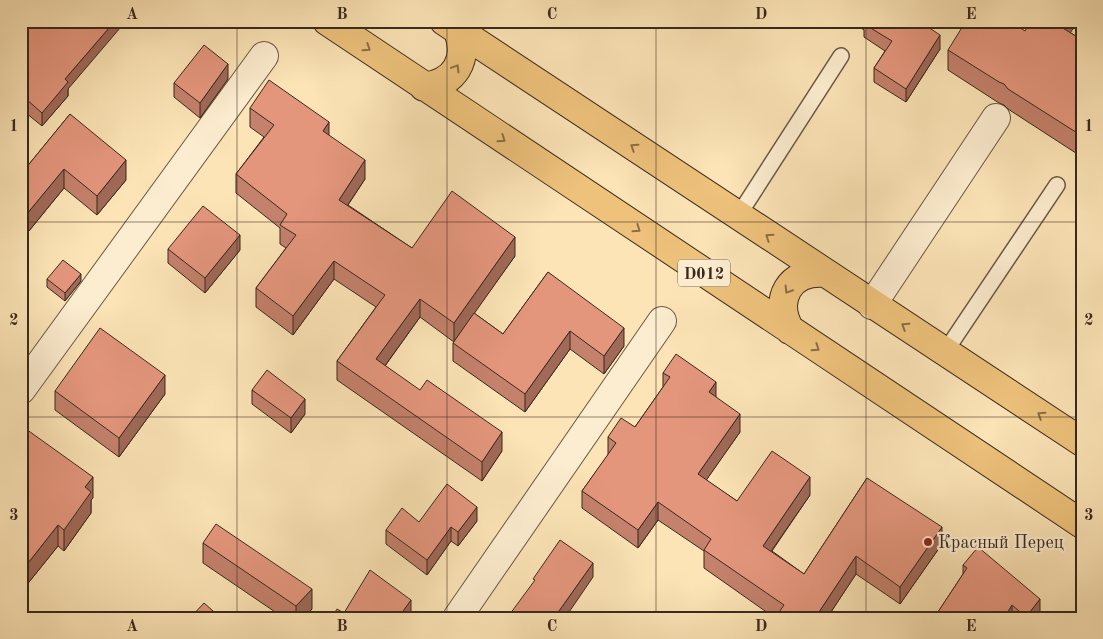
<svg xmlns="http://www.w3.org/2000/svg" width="1103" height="639" font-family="'Old Standard TT',serif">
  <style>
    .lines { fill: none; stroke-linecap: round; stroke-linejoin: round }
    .service-casing { stroke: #6a5843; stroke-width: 18 }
    .minor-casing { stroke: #6a5843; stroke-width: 30 }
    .trunk-casing { stroke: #39291d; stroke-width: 30 }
    .service { stroke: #fdedd0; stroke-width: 15 }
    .minor { stroke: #fdedd0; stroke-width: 28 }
    .trunk { stroke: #eec27b; stroke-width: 28 }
    .wall { fill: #c4816c; stroke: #39291d }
    .shaded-wall { fill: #a06958; stroke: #39291d }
    .building { fill: #e4967d; stroke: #39291d }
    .oneway { stroke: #8a6e47 }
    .grid { fill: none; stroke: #39291d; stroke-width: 1; stroke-opacity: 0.55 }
    .poi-dot { fill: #8f2418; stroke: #fdedd0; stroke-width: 2 }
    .labels { text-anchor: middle; stroke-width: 4.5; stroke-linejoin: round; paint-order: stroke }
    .shield { fill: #fdedd0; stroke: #746453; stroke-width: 1 }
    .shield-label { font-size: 16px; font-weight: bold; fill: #39291d }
    .poi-label { font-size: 18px; fill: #39291d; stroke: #fdedd0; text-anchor: start }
    .neatline { fill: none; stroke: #39291d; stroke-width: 2 }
    .grid-label { font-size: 16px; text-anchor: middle; font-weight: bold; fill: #39291d }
  </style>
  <rect width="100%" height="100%" fill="#fce4b6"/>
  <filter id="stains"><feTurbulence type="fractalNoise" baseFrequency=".004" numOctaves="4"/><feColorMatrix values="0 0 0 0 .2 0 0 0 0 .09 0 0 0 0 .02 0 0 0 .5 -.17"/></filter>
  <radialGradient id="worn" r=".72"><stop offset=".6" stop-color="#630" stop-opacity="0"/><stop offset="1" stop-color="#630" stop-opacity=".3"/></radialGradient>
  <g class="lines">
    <defs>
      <path id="service" d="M738,216L841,56
        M945,352L1057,185"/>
      <path id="minor" d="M872,305L996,118
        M21,390L264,56
        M457,618L662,321"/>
      <path id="trunk" d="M327,21L1082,524
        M444,21L1082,442
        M424,87C455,83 469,60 458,31
        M790,330C773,300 789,270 825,273"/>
    </defs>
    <use href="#service" class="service-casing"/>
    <use href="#minor" class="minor-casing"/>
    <use href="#trunk" class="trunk-casing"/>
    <use href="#service" class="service"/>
    <use href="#minor" class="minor"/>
    <use href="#trunk" class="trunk"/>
  </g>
  <path class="wall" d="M21,21L68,89V96L42,126L26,113L21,119Z
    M850,21H929L926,26L940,49L906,102L874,82V68L885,51L864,37V30Z
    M1025,31L1071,33L1082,40V157L1008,109L1004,105L999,103L948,70V50Z
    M228,79L200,118L174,97V83Z
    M250,108L329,135L365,179L348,205L412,248L515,256L474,313L503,334L548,272L624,346L604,374L570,349L525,412L453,361V343L454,342L420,317L385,366L502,451L482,481L337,380V361L376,307L334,279L293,335L256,307V288L286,248L280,244V228L236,193V174L264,137L250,127Z
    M70,114L126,180L97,215L64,188L24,237V243L21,247V174Z
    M168,249L240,250L205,293L168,263Z
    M47,279L81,281L65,301L47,287Z
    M663,373L716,397L740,432L706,480L737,501L810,495L772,551L804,574L867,478L942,544L900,604L856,574L827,618H775L704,568V551L658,520L638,548L582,508V491L608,455V437L635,427L663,387Z
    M252,390L305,414L291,433L252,404Z
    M55,391L165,394L119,457L55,410Z
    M21,436L93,498L91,500V513L64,551L58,546L21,592Z
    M477,521L458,546L451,541L427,575L386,544V530L419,522Z
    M203,543L312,609L304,618H284L203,563Z
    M963,565L1040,618H934L963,574Z"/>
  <path class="shaded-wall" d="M115,21H126L68,89V96L42,126V113L65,79Z
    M919,21H929L919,35Z
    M1065,21H1078L1061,47V27Z
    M940,35V49L906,102V89Z
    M228,64V79L200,118V103Z
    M26,99V113L21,119V106Z
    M329,122V141L323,131Z
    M126,160V180L97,215V196Z
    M365,160V179L339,218V200Z
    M64,169V188L24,237V243L21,247V221Z
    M240,235V250L205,293V278Z
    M515,237V256L454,342V323Z
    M334,261V279L293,335V316Z
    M81,274V281L65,301V293Z
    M22,298V313L21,314V299Z
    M420,299V317L376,378V359Z
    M624,328V346L604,374V356Z
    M570,331V349L525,412V394Z
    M165,375V394L119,457V438Z
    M716,382V400L709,392Z
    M305,399V414L291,433V418Z
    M740,414V432L698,492V474Z
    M502,432V451L482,481V462Z
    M93,477V498L91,500V513L64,551V530L85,487Z
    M810,477V495L763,563V546Z
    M658,502V520L638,548V530Z
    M477,507V521L458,546V532Z
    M58,525V546L21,592V572Z
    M451,527V541L427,575V560Z
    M942,527V544L900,604V587Z
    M856,556V574L827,618H815Z
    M593,563V577L565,618H554Z
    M312,589V609L304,618H296V606Z
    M1040,599V618H1026V617Z
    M411,600V618H398Z
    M1012,605V618H1004Z"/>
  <path class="building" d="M21,21H115L65,79L68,82L42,113L26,99L21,106Z
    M866,21H919L940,35L906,89L874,68L892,41L864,24Z
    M966,21H1010L1025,31L1031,21H1065L1061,27L1082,40V136L1008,89L1004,84L999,82L948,50Z
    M204,45L228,64L200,103L174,83Z
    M269,80L329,122L323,131L365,160L339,200L412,248L452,191L515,237L454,323L420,299L376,359L420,390L427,380L502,432L482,462L337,361L385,295L334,261L293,316L256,288L296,235L280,225L287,214L236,174L274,125L250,108Z
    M70,114L126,160L97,196L64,169L21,221L24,224L21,227V174Z
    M203,206L240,235L205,278L168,249Z
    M63,260L81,274L65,293L47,279Z
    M548,272L624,328L604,356L570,331L525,394L453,343L474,313L503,334Z
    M100,328L165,375L119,438L55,391Z
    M676,354L716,382L709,392L740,414L698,474L737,501L772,451L810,477L763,546L804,574L867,478L942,527L900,587L856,556L815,618H775L784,605L704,550L711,539L658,502L638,530L582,491L616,443L608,437L621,418L635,427L670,377L663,373Z
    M267,370L305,399L291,418L252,390Z
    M26,429L93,477L85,487L91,492L64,530L58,525L21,572V436Z
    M447,484L477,507L458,532L451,527L427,560L386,530L402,508L419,522Z
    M216,524L312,589L296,606L203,543Z
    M560,540L593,563L554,618H507L535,580L533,579Z
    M978,547L1040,599L1026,617L1012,605L1004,618H934L967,568L963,565Z
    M370,570L411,600L398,618H331L337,609L344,613Z
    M204,603L221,618H190Z"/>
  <defs><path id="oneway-chevron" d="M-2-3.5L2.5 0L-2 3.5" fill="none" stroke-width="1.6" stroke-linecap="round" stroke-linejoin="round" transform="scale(1.25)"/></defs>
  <g class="oneway">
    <use href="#oneway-chevron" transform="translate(367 48) rotate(34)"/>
    <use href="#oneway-chevron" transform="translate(456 68) rotate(-59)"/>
    <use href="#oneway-chevron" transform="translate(502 139) rotate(34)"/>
    <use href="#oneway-chevron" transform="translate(634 147) rotate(-147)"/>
    <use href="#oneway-chevron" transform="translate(637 229) rotate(34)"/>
    <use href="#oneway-chevron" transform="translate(769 237) rotate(-146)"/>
    <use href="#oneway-chevron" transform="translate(788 290) rotate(122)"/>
    <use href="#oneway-chevron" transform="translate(905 326) rotate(-147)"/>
    <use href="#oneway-chevron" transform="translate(816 348) rotate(34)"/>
    <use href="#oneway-chevron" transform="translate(1041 415) rotate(-147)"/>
  </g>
  <path class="grid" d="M237,21V618M447,21V618M656,21V618M866,21V618M21,222H1082M21,417H1082"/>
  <circle class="poi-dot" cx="928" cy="542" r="5"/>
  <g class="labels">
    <rect class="shield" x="678" y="259.5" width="52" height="27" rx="4"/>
    <g class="shield-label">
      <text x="704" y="279">D012</text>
    </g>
    <g class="poi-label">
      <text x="938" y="548">Красный Перец</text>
    </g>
  </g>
  <rect width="1103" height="639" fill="none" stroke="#fce4b6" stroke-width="55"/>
  <rect x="28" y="28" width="1048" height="584" class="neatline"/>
  <g class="grid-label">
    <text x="132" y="19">A</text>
    <text x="342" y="19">B</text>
    <text x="552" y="19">C</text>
    <text x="761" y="19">D</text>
    <text x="971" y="19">E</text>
    <text x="14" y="131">1</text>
    <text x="1089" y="131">1</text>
    <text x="14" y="325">2</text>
    <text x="1089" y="325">2</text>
    <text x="14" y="520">3</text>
    <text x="1089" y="520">3</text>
    <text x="132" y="631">A</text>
    <text x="342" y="631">B</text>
    <text x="552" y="631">C</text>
    <text x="761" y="631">D</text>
    <text x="971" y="631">E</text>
  </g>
  <rect width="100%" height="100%" filter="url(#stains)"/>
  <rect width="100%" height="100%" fill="url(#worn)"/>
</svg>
